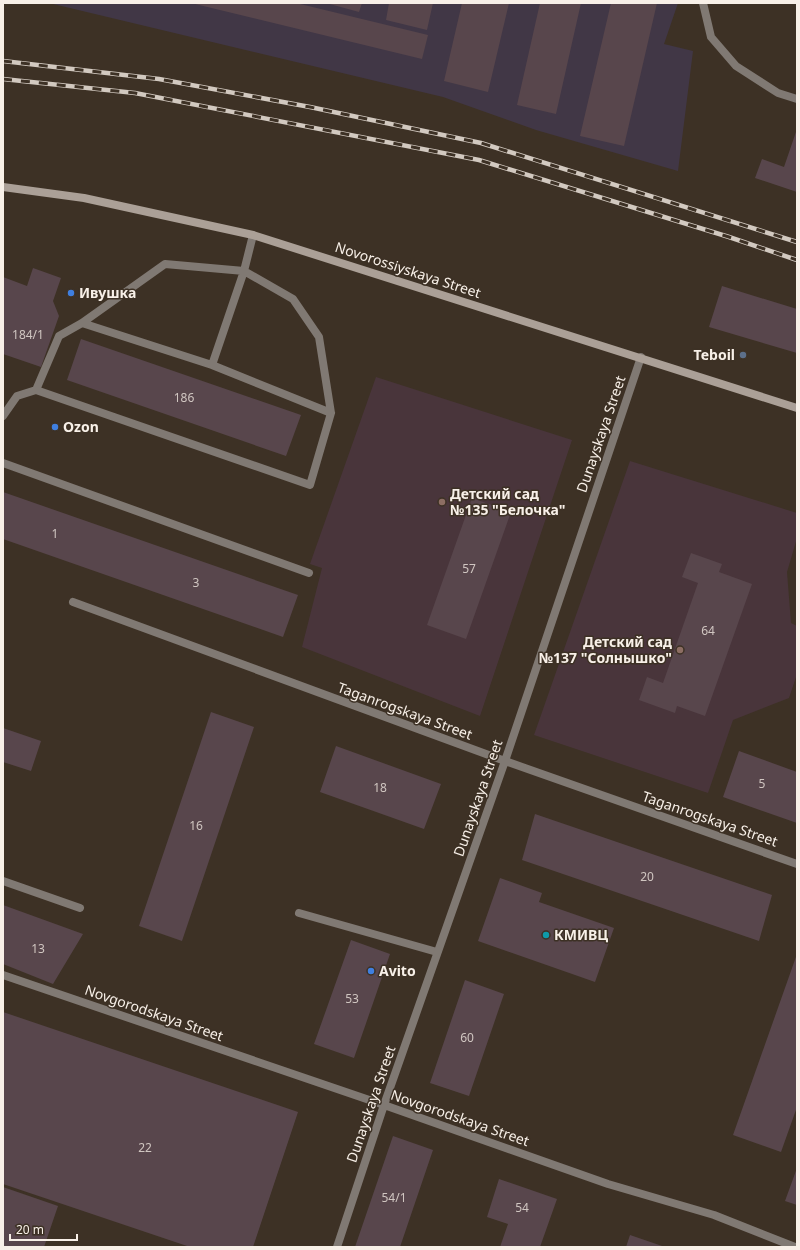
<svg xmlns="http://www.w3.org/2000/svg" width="800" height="1250" font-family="'Noto Sans',sans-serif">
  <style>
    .industrial { fill: #413746 }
    .education { fill: #49353b }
    .building { fill: #58464c }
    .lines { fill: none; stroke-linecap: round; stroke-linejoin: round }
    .service { stroke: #807973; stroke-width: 8 }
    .minor { stroke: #807973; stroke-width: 8 }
    .secondary { stroke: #aba097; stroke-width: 8 }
    .rail-casing { stroke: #d2c9c0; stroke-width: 4.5 }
    .rail { stroke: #3d3125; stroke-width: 3; stroke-dasharray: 9; stroke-linecap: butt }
    .shop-dot { fill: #3f7fe0; stroke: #3d3125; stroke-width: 1.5 }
    .service-dot { fill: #5c6f8a; stroke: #3d3125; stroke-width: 1.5 }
    .education-dot { fill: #8d6e63; stroke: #3d3125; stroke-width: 1.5 }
    .culture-dot { fill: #0f9aa8; stroke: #3d3125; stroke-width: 1.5 }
    .labels { text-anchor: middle; stroke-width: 3; stroke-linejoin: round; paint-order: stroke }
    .number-label { font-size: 12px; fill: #d0c6c1 }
    .street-label { font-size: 14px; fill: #f8f0e8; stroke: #3d3125 }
    .poi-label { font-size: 14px; font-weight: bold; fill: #f8f0e8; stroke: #3d3125; text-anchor: start }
  </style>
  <rect width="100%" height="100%" fill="#3d3125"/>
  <path class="industrial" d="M49,3H678L664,44L693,51L678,171L536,130L443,97Z"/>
  <path class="education" d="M376,377L572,440L480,716L302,647L322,568L310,564Z
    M630,461L797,513V538L787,572L791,623L797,626V674L789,698L733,720L708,793L534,735Z"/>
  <path class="building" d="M191,3H296L428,35L422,59Z
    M326,3H362L359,12Z
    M389,3H433L427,30L386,20Z
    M462,3H509L488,92L444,81Z
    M540,3H581L556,114L517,105Z
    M611,3H657L624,146L580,136Z
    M797,129V192L755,178L762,159L784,167Z
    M33,268L61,278L53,301L59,316L41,367L3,354V277L27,286Z
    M722,286L797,309V353L709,327Z
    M81,339L301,415L286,456L67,380Z
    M3,492L298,595L283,637L3,539Z
    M472,498L511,512L466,639L427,625Z
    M691,553L722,564L719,572L752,584L705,716L677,706L675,713L639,700L647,677L663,683L698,583L682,577Z
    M211,712L254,727L182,941L139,926Z
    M3,728L41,741L31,771L3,762Z
    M336,746L441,784L424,829L320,792Z
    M739,751L797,772V823L723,797Z
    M535,814L772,895L759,941L522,860Z
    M500,878L542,893L539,902L614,928L595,982L478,941Z
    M3,905L83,934L53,984L3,964Z
    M351,940L390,954L354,1058L314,1044Z
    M797,954V1107L781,1152L733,1135Z
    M465,980L504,994L469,1096L430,1083Z
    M3,1012L298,1112L253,1247H190L3,1184Z
    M393,1136L433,1150L400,1247H355Z
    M797,1168V1205L785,1201Z
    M499,1179L557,1199L540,1247H500L508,1224L487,1217Z
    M3,1187L58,1206L44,1247H3Z
    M630,1235L665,1247H626Z"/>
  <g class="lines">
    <path class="service" d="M703,3L711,37L736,66L778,93L797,99
      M212,365L331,413
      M36,390L310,485L331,413L319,337L293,299L244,271L212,365L82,323
      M3,416L17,396L36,390L59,336L82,323L165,264L244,271L253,235
      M3,463L309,573
      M3,881L80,908
      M299,913L437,952"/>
    <path class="minor" d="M73,602L505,761L797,864
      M3,975L384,1105L608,1184L714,1215L795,1247
      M337,1247L384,1105L505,761L641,357"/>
    <path class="secondary" d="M3,187L84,198L253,235L797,408"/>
    <defs>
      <path id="rail" d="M3,61L159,79L310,107L481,143L797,242
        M3,79L135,93L479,160L729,237L797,260"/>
    </defs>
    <use href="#rail" class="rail-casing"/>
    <use href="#rail" class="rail"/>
  </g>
  <g class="shop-dot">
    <circle cx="71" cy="293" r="4"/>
    <circle cx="55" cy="427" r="4"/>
    <circle cx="371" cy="971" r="4"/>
  </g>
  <circle class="service-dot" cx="743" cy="355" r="4"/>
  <g class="education-dot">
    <circle cx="442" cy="502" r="4"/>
    <circle cx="680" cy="650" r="4"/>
  </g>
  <circle class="culture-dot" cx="546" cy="935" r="4"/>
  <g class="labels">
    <g class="number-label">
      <text x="28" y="339">184/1</text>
      <text x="184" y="402">186</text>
      <text x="55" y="538">1</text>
      <text x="469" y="573">57</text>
      <text x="196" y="587">3</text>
      <text x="708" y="635">64</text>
      <text x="762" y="788">5</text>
      <text x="380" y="792">18</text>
      <text x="196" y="830">16</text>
      <text x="647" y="881">20</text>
      <text x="38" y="953">13</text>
      <text x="352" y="1003">53</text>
      <text x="467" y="1042">60</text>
      <text x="145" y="1152">22</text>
      <text x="394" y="1202">54/1</text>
      <text x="522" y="1212">54</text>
    </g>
    <g class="street-label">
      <text transform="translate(408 270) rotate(18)" y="5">Novorossiyskaya Street</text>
      <text transform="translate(601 434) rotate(-71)" y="5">Dunayskaya Street</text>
      <text transform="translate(405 711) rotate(20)" y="5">Taganrogskaya Street</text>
      <text transform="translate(478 798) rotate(-71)" y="5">Dunayskaya Street</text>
      <text transform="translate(710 819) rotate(19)" y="5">Taganrogskaya Street</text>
      <text transform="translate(154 1013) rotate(19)" y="5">Novgorodskaya Street</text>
      <text transform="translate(371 1104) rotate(-71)" y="5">Dunayskaya Street</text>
      <text transform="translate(460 1118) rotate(19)" y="5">Novgorodskaya Street</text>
    </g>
    <g class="poi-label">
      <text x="79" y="298">Ивушка</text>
      <text x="735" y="360" text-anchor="end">Teboil</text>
      <text x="63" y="432">Ozon</text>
      <text x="450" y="499">Детский сад<tspan x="450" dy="16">№135 "Белочка"</tspan></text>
      <text x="672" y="647" text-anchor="end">Детский сад<tspan x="672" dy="16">№137 "Солнышко"</tspan></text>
      <text x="554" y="940">КМИВЦ</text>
      <text x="379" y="976">Avito</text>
    </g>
  </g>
  <rect width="800" height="1250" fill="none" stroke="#f8f0e8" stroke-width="8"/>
  <path d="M10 1234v6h67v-6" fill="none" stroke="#f8f0e8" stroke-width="2"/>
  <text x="16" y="1234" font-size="12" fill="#f8f0e8" stroke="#3d3125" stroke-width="3" paint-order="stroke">20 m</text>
</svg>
